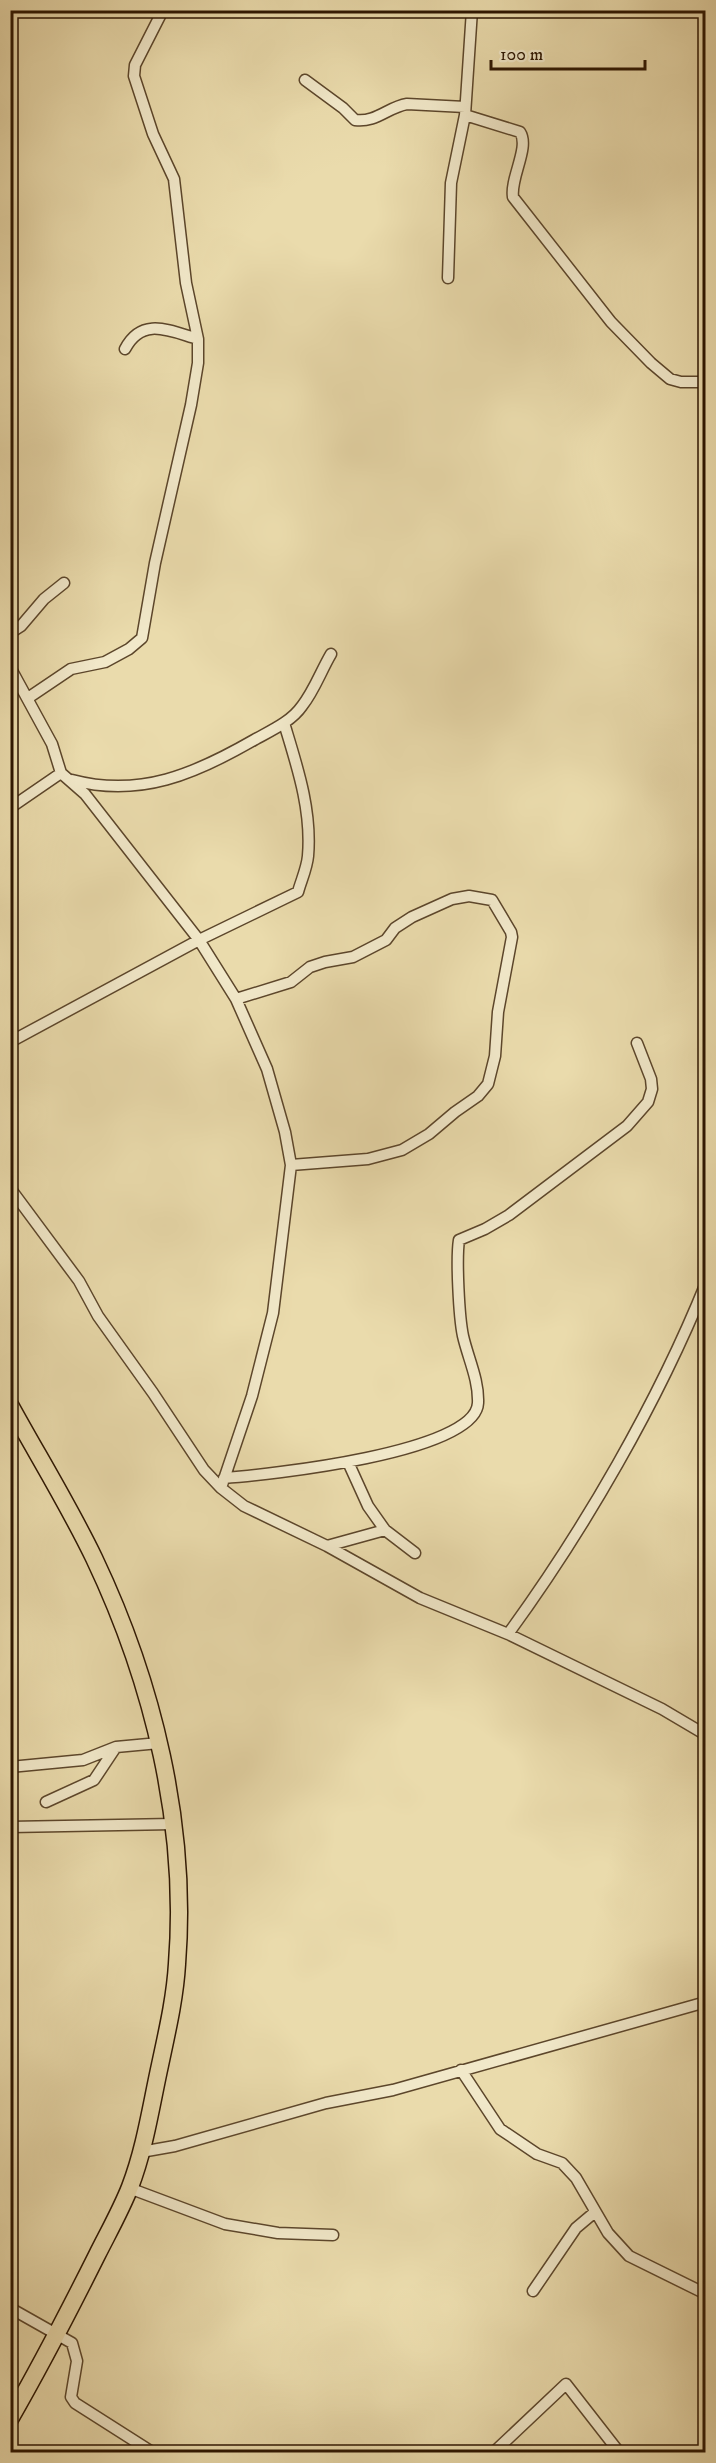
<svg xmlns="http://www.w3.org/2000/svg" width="716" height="2463" font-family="'IM FELL DW Pica',serif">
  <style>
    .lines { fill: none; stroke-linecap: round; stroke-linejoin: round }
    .street-casing { stroke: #5c462b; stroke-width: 13 }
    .primary-casing { stroke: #2c1500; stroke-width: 19 }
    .street { stroke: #f1e8c9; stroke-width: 10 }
    .primary { stroke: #eadbac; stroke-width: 16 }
  </style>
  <rect width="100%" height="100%" fill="#eadbac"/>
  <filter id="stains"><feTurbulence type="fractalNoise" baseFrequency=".00333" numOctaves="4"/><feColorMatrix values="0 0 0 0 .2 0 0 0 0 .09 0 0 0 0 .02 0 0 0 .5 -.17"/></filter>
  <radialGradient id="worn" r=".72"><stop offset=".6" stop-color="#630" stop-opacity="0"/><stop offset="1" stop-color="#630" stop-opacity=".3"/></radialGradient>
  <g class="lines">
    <defs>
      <path id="street" d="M305,80L343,108L355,120C376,123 388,107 407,104L465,107
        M465,115L520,132C530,147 510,178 513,197L611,322L651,363L670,379L681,382H706
        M448,278L451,183L465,115L472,10
        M125,349C142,316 170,331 198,339
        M10,633L21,626L44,599L64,583
        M10,667L52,744L61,773L85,794L199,940L236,999L267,1069L285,1132L291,1165L273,1313L252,1396L221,1488
        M28,698L71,669L105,662L129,649L142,638L155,563L191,405L198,363V339L186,283L174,179L153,134L134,76L135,65L163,10
        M72,780C140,798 195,774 254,740C270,731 291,722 302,706C314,691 321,671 331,654
        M10,808L61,773
        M236,999L291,982L310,967L325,962L353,957L386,940L395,928L412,917L452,899L469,896L492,900L511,932L512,937L498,1012L495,1056L488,1084L478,1096L455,1112L429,1134L402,1150L368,1159L291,1165
        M10,1042L199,940L298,892C301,881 307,868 308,856C312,810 297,766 284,723
        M10,1188L79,1281L98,1316L153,1393L204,1470L221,1488L244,1506L327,1546L420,1598L508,1634L662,1709L706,1735
        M348,1462L368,1506L385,1530L415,1553
        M224,1478C266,1475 476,1453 478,1403C479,1380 468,1358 463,1336C459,1317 456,1259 459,1240L485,1229L509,1215L627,1126L648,1102L652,1089L651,1079L637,1043
        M327,1546L385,1530
        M508,1634C584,1530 658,1402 706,1283
        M10,1767L83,1760L116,1747L159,1743
        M46,1802L94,1780L116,1747
        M10,1827L173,1824
        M461,2070L500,2129L537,2154L562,2163L576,2178L608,2233L629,2256L706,2294
        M141,2152L175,2146L326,2103L393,2090L706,2002
        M129,2188L225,2224L278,2233L333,2235
        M533,2291L576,2228L595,2212
        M10,2308L72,2343L77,2361L71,2397L75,2403L152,2452
        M494,2452L566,2384L619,2452"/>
      <path id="primary" d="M10,1405C38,1456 69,1506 94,1558C153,1682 188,1825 177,1964C175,1998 167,2032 160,2065C151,2106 145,2148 130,2187C121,2210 108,2233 97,2255C69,2311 41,2365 10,2419"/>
    </defs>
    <use href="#street" class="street-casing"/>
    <use href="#primary" class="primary-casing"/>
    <use href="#street" class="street"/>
    <use href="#primary" class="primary"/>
  </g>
  <rect width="716" height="2463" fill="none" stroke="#eadbac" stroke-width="36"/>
  <rect x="12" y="12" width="692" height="2439" fill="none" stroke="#2c1500" stroke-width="3"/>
  <rect x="18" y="18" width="680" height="2427" fill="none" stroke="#2c1500" stroke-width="1.5"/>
  <path d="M491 60v9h154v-9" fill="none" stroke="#2c1500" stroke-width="3"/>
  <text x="500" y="60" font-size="18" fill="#2c1500" stroke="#f1e8c9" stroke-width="4.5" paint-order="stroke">100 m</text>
  <rect width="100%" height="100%" filter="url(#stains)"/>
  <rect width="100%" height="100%" fill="url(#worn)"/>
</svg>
